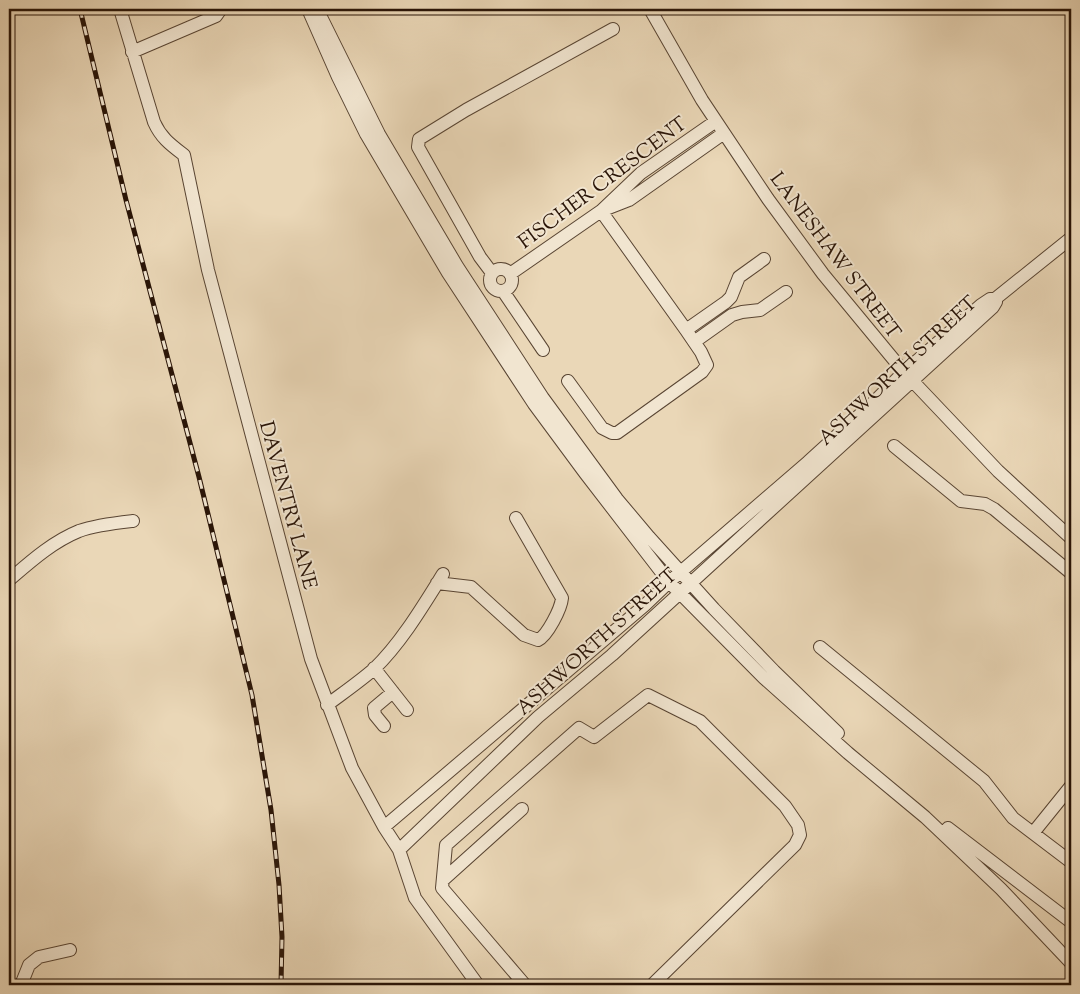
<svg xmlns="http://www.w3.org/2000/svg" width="1080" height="994" font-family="'Sorts Mill Goudy',serif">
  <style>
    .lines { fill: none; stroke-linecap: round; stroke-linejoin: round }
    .minor-casing { stroke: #594533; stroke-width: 14 }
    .minor { stroke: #f1e5d0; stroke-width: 12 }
    .rail-casing { stroke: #291407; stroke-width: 5 }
    .rail { stroke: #f1e5d0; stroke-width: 3; stroke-dasharray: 9; stroke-linecap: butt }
    .labels { text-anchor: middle; stroke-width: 4; stroke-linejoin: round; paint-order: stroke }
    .street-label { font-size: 20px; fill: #291407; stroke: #f1e5d0 }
  </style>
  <rect width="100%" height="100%" fill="#ead7b7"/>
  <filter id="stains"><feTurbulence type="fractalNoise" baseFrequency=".004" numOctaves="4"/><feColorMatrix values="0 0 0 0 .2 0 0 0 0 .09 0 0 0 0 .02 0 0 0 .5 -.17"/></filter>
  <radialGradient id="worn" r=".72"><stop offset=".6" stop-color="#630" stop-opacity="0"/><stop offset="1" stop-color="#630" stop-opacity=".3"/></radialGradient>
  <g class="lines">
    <defs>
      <path id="minor" d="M120,9L154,122C161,138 171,145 184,155L208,270L311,659L352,768L384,827L399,850L415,898L478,985
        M308,9L338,77L366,134L448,273L534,404L585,473L669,582L764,678L848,753L925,817L1001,889L1071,963
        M317,9L379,134L457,266L543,398L617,499L649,537L714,609L774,671L838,733
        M650,9L702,100L768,199L823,274L904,372L998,471L1071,538
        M132,52L216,16L221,9
        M606,209L629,200L724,133
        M490 280a11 11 0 1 1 22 0a11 11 0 1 1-22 0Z
        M492,273L480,257L418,147L419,139L466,110L613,29
        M510,274L601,211L641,173L716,121
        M503,291L543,350
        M995,299L1071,238
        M686,330L726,302L731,297L739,277L764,259
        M694,342L732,315L742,312L760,310L786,292
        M568,381L602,428L612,433H617L702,372L707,365L701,352L686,330L601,211
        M894,446L961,501L985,504L994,509L1071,573
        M9,580C30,562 52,542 79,531C96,525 115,523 133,521
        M437,583L471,587L524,635L538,640C547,636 561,609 562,598L516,518
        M820,647L984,781L1013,818L1071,862
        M374,668L407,710
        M327,705C343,693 359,682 374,669C401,643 423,606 443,574
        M384,726L375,715L374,708L393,692
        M384,827L645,605L669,582L808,462L875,401L904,372L981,305L990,299H995
        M948,828L1071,922
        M1033,833L1071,786
        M399,850L538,717L612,655L993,307L996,302L995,299
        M443,880L522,809
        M21,985L29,965L39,957L70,950
        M525,985L442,888L446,845L579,728L594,737L648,695L700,721L785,806L798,825L800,835L795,845L652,985"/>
    </defs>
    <use href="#minor" class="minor-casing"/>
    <use href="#minor" class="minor"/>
    <defs>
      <path id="rail" d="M80,9L126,200L199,477L252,695L271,810L279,885L282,937L281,985"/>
    </defs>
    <use href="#rail" class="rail-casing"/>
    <use href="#rail" class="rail"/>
  </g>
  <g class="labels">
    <g class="street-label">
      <text transform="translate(602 182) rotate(-37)" y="7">FISCHER CRESCENT</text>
      <text transform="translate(836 255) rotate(53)" y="7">LANESHAW STREET</text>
      <text transform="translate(897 370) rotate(-43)" y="7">ASHWORTH STREET</text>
      <text transform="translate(289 505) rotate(75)" y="7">DAVENTRY LANE</text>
      <text transform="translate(596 641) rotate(-42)" y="7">ASHWORTH STREET</text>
    </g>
  </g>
  <rect width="1080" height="994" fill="none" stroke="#ead7b7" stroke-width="30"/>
  <rect x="10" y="10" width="1060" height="974" fill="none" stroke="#291407" stroke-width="2.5"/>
  <rect x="15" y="15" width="1050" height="964" fill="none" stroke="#291407"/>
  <rect width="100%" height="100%" filter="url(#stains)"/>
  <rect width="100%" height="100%" fill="url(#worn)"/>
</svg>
